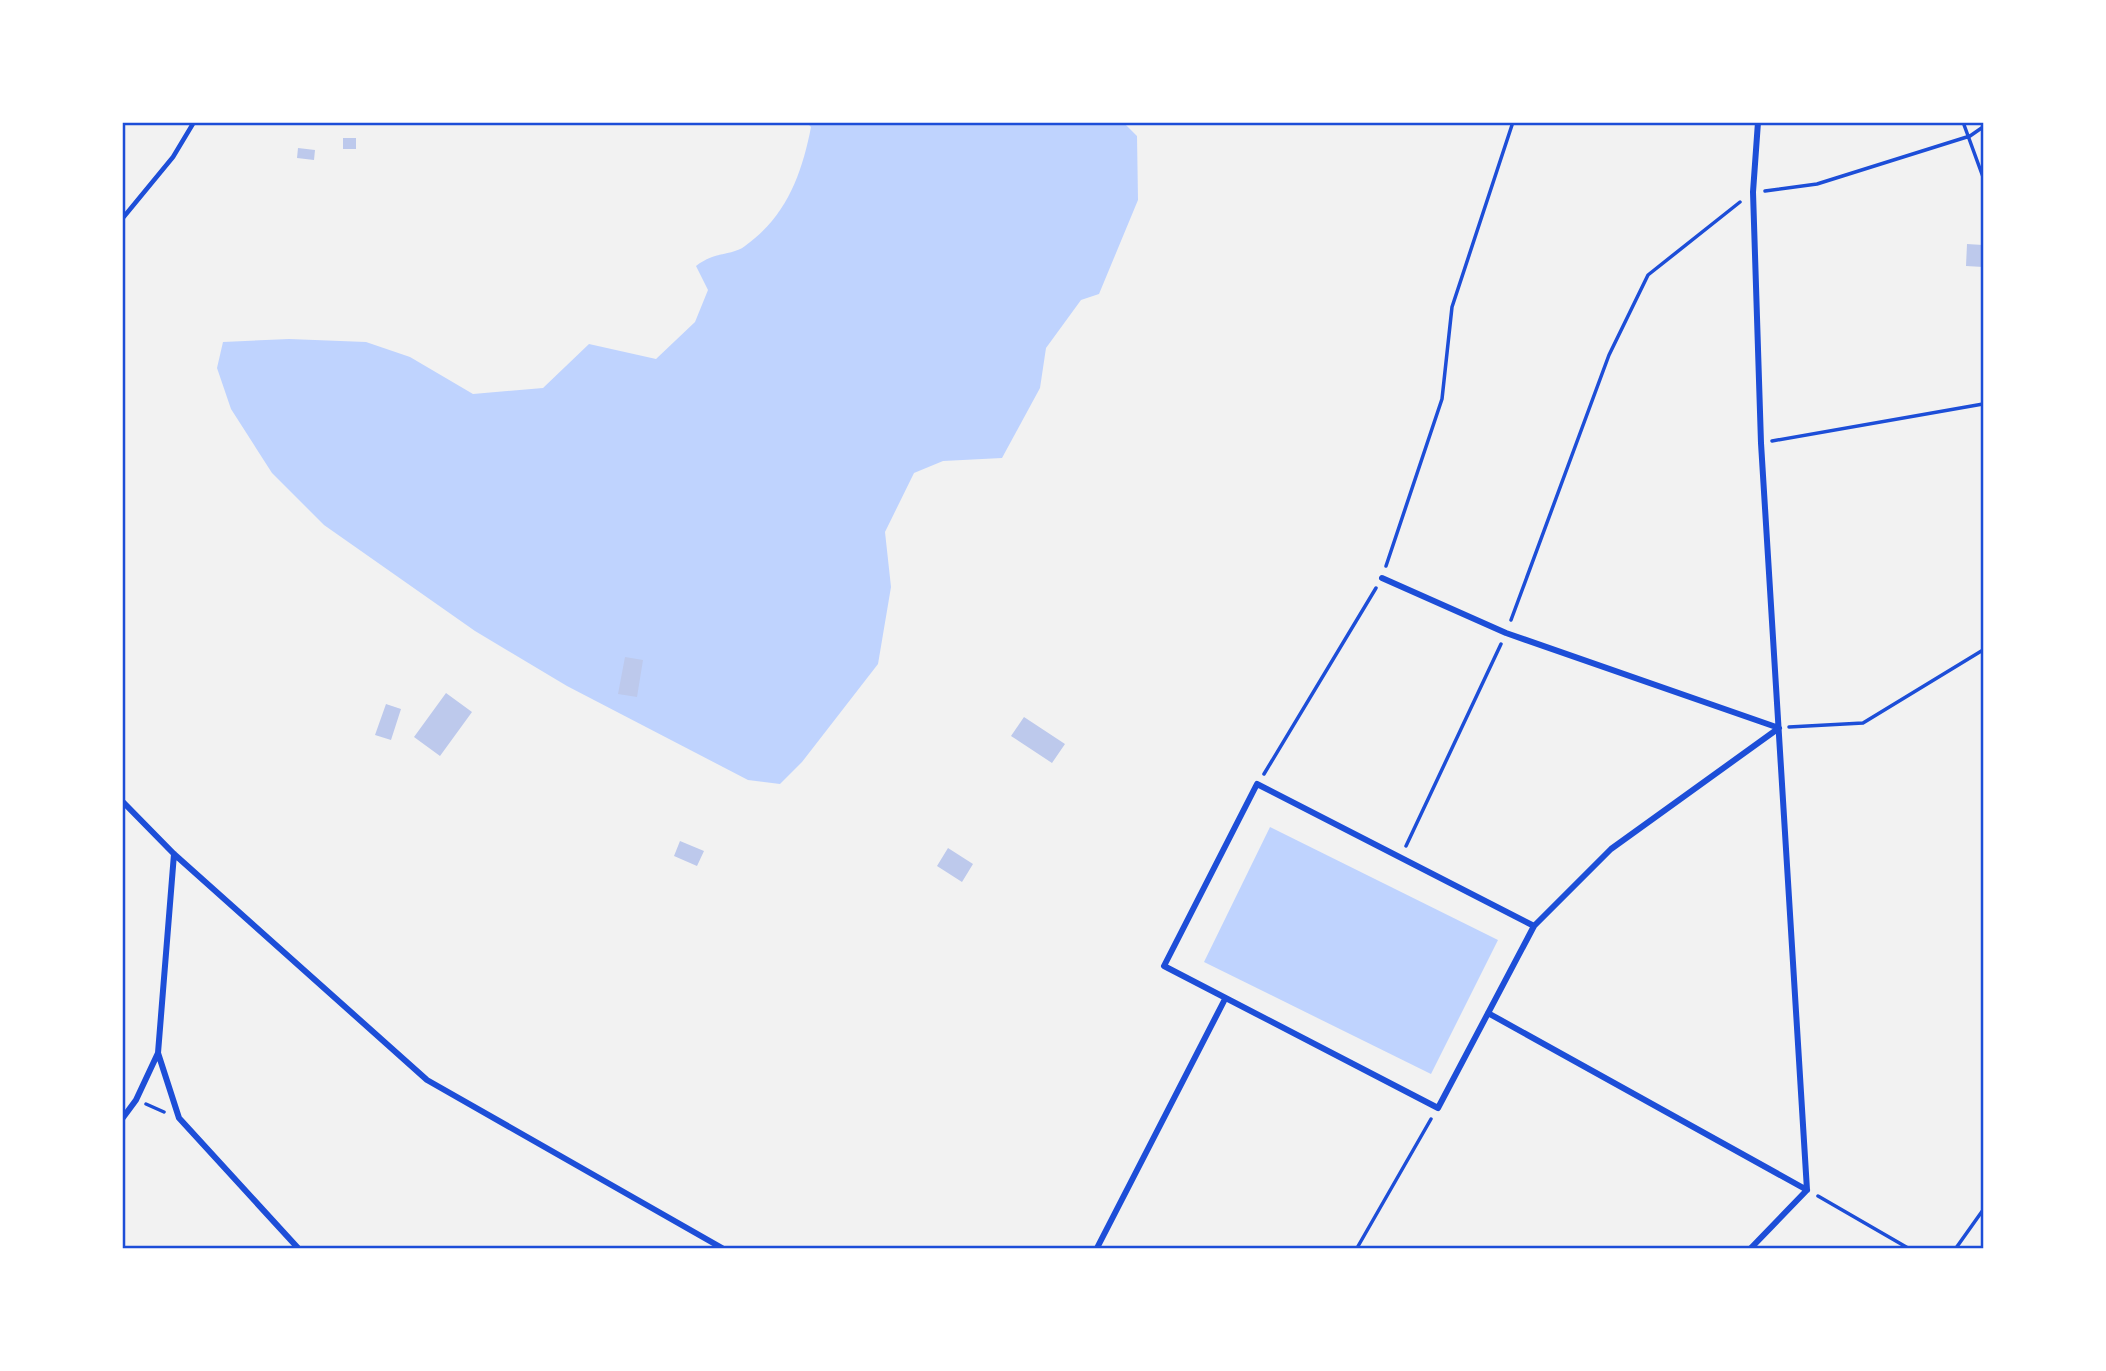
<svg xmlns="http://www.w3.org/2000/svg" width="2106" height="1371" font-family="Roboto,sans-serif">
  <style>
    .water { fill: #bfd3fe }
    .building { fill: #bdc9ec }
    .lines { fill: none; stroke-linecap: round; stroke-linejoin: round }
    .path { stroke: #1d4ed8; stroke-width: 3.5 }
    .service { stroke: #1d4ed8; stroke-width: 4.5 }
    .pedestrian { stroke: #1d4ed8; stroke-width: 6 }
    .neatline { fill: none; stroke: #1d4ed8; stroke-width: 2.5 }
  </style>
  <rect width="100%" height="100%" fill="#f2f2f2"/>
  <path class="water" d="M1123,122L1137,136L1138,200L1099,294L1081,300L1046,348L1040,388L1002,458L943,461L914,473L885,532L891,587L878,664L802,762L780,784L748,780L567,686L475,631L324,525L272,473L231,409L217,368L223,342L289,339L366,342L410,357L473,394L543,388L589,344L656,359L695,322L708,290L696,266C715,251 732,256 745,246C786,217 802,174 811,127L807,123Z
    M1270,827L1498,940L1431,1074L1204,962Z"/>
  <path class="building" d="M343,138H356V149H343Z
    M298,148L315,150L314,160L297,158Z
    M1967,244L1983,245V267L1966,266Z
    M625,657L643,660L637,697L618,694Z
    M446,693L472,712L440,756L414,737Z
    M386,704L401,709L391,740L375,735Z
    M1024,717L1065,744L1052,763L1011,736Z
    M680,841L704,851L697,866L674,856Z
    M948,848L973,864L962,882L937,866Z"/>
  <g class="lines">
    <path class="path" d="M1963,122L1983,177
      M1765,191L1817,184L1970,136L1983,127
      M1772,441L1983,404
      M1386,566L1442,399L1452,307L1513,122
      M1511,620L1609,355L1648,275L1740,202
      M1789,727L1863,723L1983,650
      M1264,774L1376,588
      M1406,846L1501,644
      M146,1104L164,1112
      M1818,1196L1908,1248
      M1357,1248L1431,1119
      M1956,1248L1983,1210"/>
    <path class="service" d="M122,219L173,157L194,122"/>
    <path class="pedestrian" d="M1758,122L1753,192L1761,443L1807,1190
      M1382,578L1506,633L1779,728
      M122,801L174,854L427,1080L722,1248
      M1534,926L1257,784L1164,966L1438,1108L1534,926L1611,849L1779,728
      M1488,1013L1807,1190
      M158,1053L179,1118L298,1248
      M122,1119L136,1100L158,1053L174,854
      M1097,1248L1225,999
      M1751,1248L1807,1190"/>
  </g>
  <rect width="2106" height="1371" fill="none" stroke="#ffffff" stroke-width="248"/>
  <rect x="124" y="124" width="1858" height="1123" class="neatline"/>
</svg>
